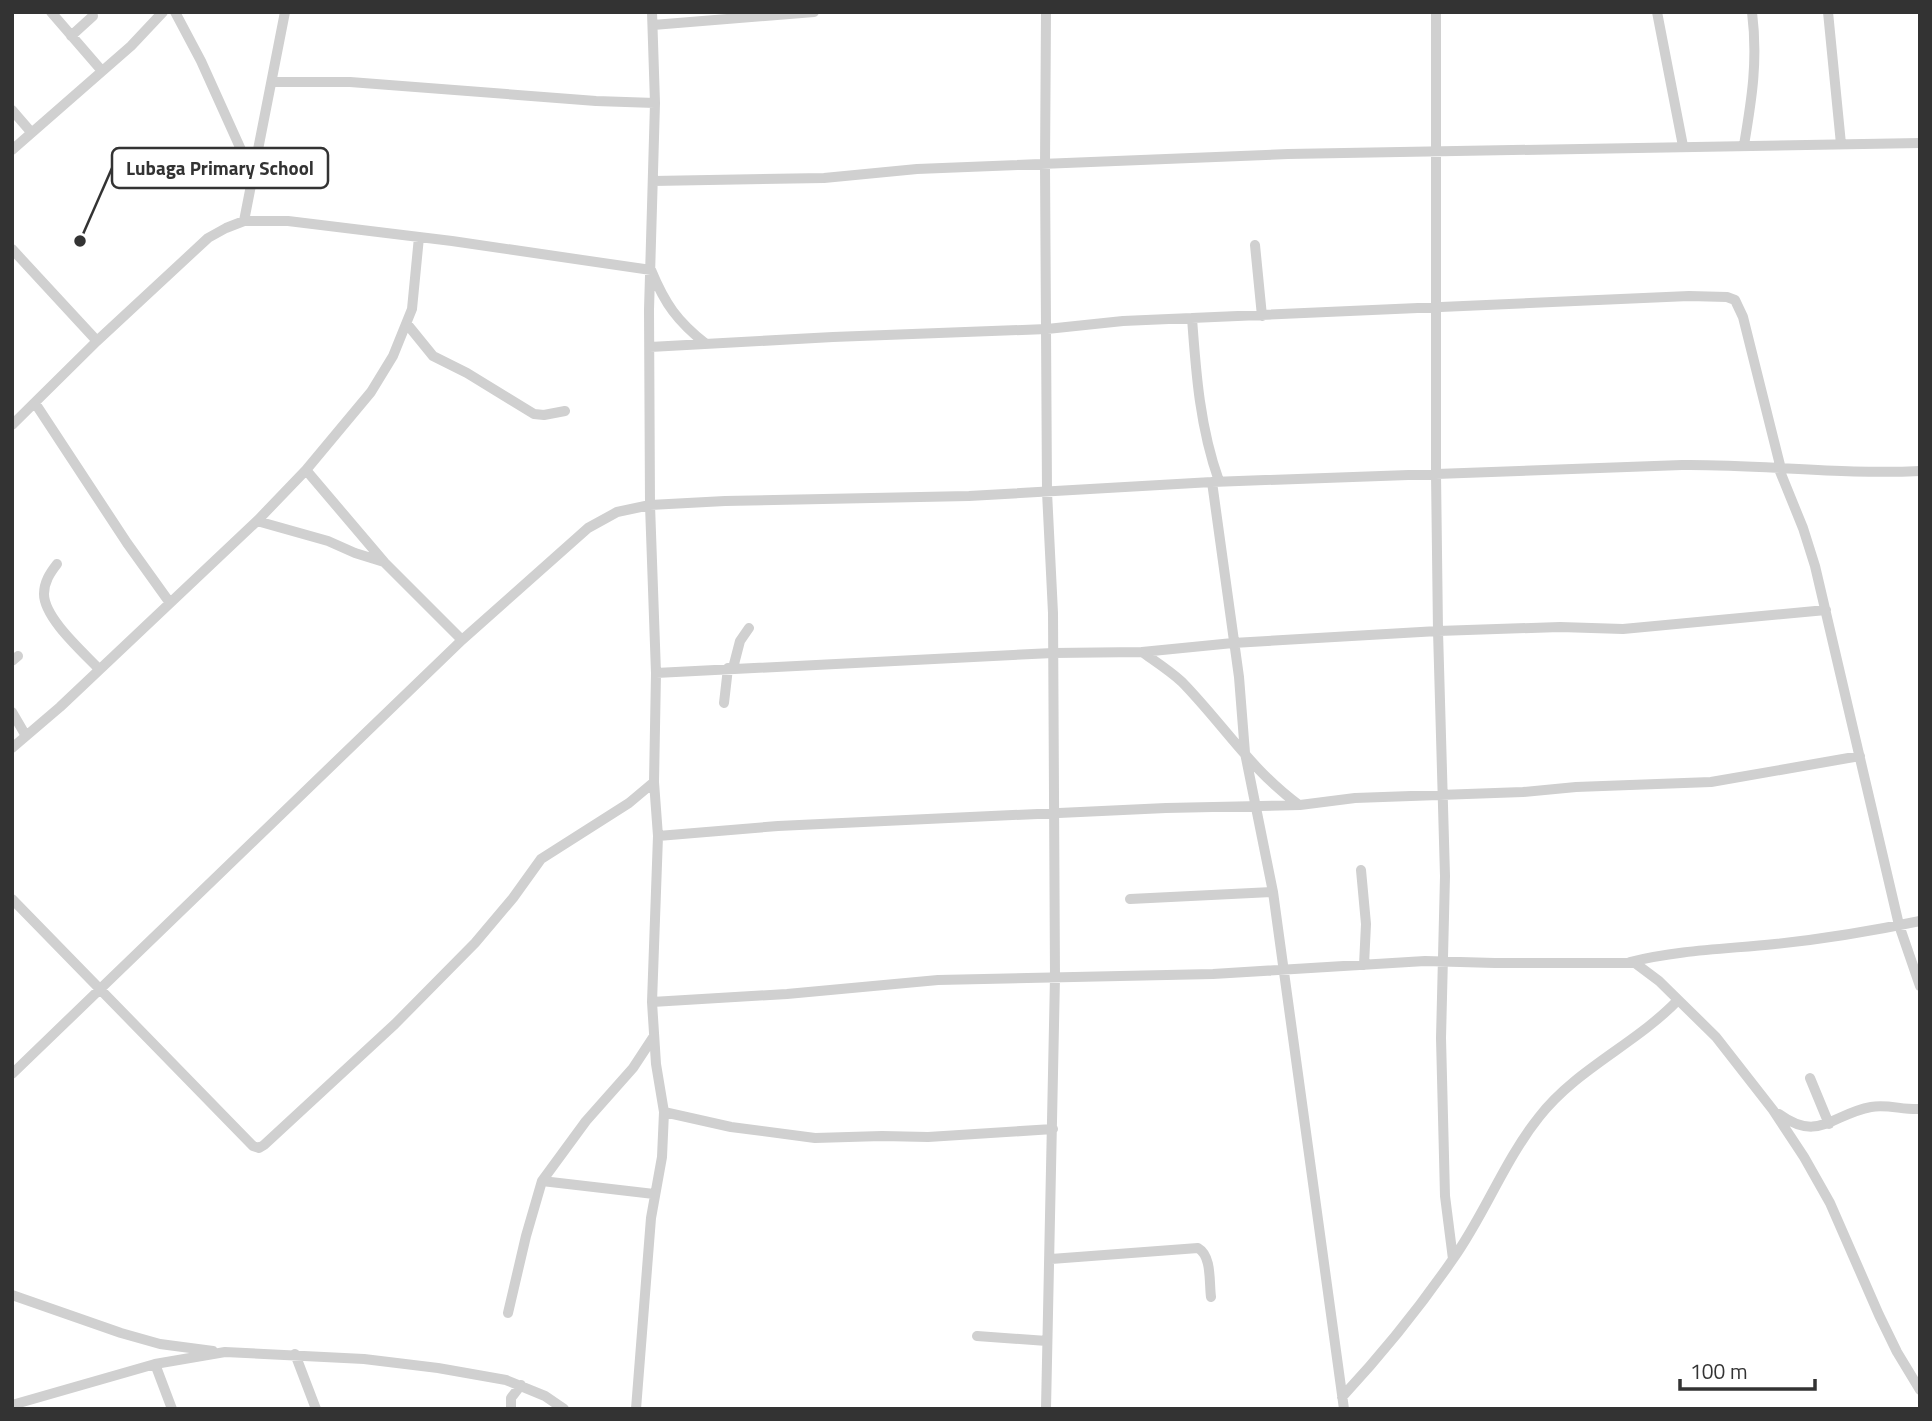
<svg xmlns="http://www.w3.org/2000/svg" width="1932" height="1421" font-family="'Titillium Web',sans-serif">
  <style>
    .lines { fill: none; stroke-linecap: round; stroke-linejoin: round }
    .street { stroke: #d0d0d0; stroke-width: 10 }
    .leader { fill: none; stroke: #333; stroke-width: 2.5 }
    .callout-dot { fill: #333; stroke: #fff; stroke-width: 2.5 }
    .callout { fill: #fff; stroke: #333; stroke-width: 2.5 }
    .callout-label { font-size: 19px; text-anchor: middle; font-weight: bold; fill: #333 }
  </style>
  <rect width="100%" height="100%" fill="#fff"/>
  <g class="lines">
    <path class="street" d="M51,12L102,71
      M175,12L201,61L252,174
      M1436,12V474L1438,631L1445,876L1441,1038L1445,1196L1453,1259
      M1657,12L1683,146
      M1828,12L1841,144
      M653,25L814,12
      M71,36L93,16
      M272,82H350L596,101L655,103
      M12,110L31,132
      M1744,145C1752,98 1758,60 1752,12
      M12,150L131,46L163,12
      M653,181L824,178L917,169L1288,154L1920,143
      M244,221L285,12
      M1255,245L1262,316
      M12,249L97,341
      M1192,318C1196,374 1200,428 1219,481
      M407,324L433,356L467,373L534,414L544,415L565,411
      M650,347L833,337L1047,329L1123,321L1689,296L1727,297L1735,300L1743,317L1781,469
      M35,403L127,543L170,603
      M12,425L97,341L208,238L226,228L244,221H288L452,241L651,270C665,304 677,321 706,344
      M1779,469L1803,528L1815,566L1899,925L1920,986
      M306,470L385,563L462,640
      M1212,482L1239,677L1245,753L1273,892L1344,1409
      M257,521L328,541L355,553L384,562
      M57,564C50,573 44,582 44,594C44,618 83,652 99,669
      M1142,652C1156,662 1170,671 1182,682C1223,724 1251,770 1299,805
      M12,661L18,656
      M733,668L740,641L749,628
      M656,673L1053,653L1142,652L1233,643L1438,631L1560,627L1623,629L1826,610
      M724,703L728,668
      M12,712L26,736
      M12,748L60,707L257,521L306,470L371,392L393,356L412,309L419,237
      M658,836L778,826L1166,808L1300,805L1355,798L1523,792L1576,787L1711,782L1860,756
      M1361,870L1366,924L1364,965
      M12,899L253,1146L259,1148L264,1145L395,1024L475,943L513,898L541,859L629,803L654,782
      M1130,899L1273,892
      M1630,962C1678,950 1726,949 1775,944C1824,939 1872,931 1920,921
      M652,1002L787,994L938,980L1213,974L1425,961L1495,963H1635L1659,981L1716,1037L1773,1110L1804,1157L1830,1203L1879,1315L1897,1352L1920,1390
      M12,1074L462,640L588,528L617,512L650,505L725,501L969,496L1212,482L1682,465C1762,464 1840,475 1920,471
      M1810,1078L1829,1124
      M664,1112L731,1127L815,1138L882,1136L928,1137L1053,1129
      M1779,1114C1819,1143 1832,1114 1871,1107C1887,1104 1903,1110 1920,1109
      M542,1181L654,1194
      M1051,1259L1198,1248C1212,1256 1209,1282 1211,1297
      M12,1295L121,1333L160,1344L213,1351
      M508,1313L526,1236L542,1181L586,1121L633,1068L654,1036
      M977,1336L1047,1341
      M295,1354L316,1409
      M155,1364L172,1409
      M1342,1397C1382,1354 1420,1307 1453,1259C1485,1214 1504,1161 1539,1117C1576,1069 1636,1044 1678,1000
      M12,1405L155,1364L225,1352L364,1359L438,1368L506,1380L545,1396L564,1409
      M511,1409V1398L521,1385
      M636,1409L651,1218L662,1157L664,1112L656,1064L652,1002L658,836L654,782L656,673L650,505L649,310L655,103L652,12
      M1046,1409L1055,977L1053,613L1047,492L1045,165L1046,12"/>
  </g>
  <path class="leader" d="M80 241L112 168"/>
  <circle class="callout-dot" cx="80" cy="241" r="7"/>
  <rect class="callout" x="112" y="148" width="216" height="40" rx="7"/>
  <g class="callout-label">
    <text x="220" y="175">Lubaga Primary School</text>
  </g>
  <rect width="1932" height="1421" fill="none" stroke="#333333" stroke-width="28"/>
  <path d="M1680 1379v10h135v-10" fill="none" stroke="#333333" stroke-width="3.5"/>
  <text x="1690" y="1379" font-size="21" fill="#333333" stroke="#ffffff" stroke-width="5" paint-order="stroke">100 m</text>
</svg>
